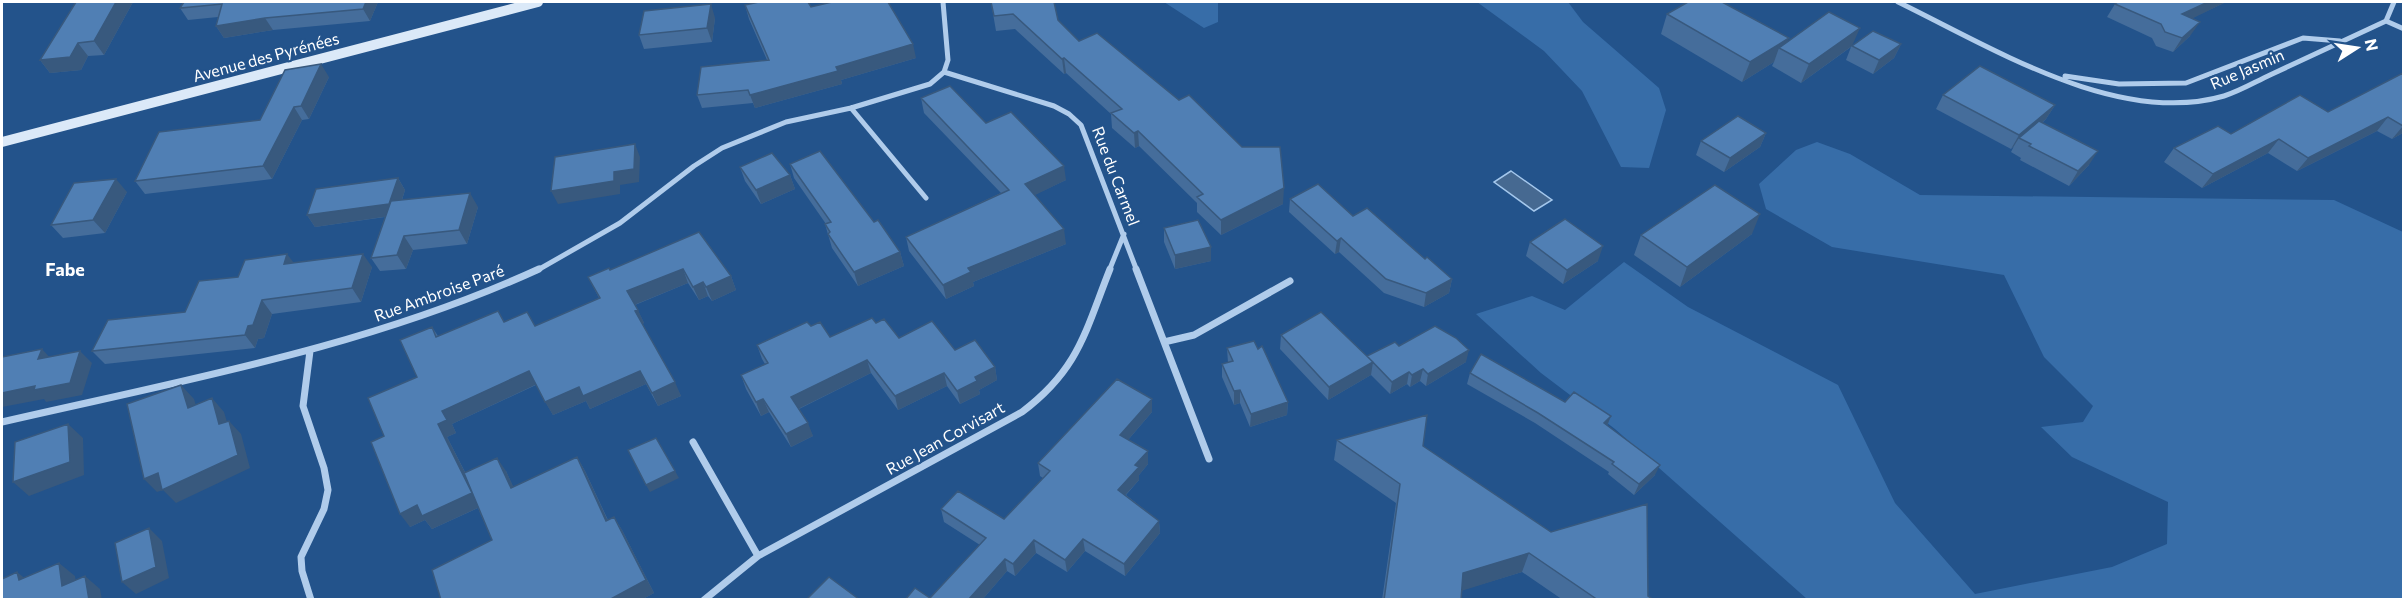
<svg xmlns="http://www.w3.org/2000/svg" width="2405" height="601" font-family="Commissioner,sans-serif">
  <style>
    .green { fill: #376da8 }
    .water { fill: #466991; stroke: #a4c7ec; stroke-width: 1.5 }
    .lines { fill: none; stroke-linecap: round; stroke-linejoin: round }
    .minor-far1 { stroke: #b0cceb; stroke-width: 5 }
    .minor { stroke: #b0cceb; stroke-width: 7 }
    .secondary { stroke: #dbe9f8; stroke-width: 10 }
    .wall { fill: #456d9b }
    .shaded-wall { fill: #38597e }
    .building { fill: #507fb4; stroke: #38597e; stroke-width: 1.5 }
    .labels { text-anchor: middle; stroke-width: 4.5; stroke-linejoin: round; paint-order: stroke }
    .street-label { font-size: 16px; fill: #fff; stroke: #23538b }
    .neighbourhood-label { font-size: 18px; font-weight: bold; fill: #fff; stroke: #23538b }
  </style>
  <rect width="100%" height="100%" fill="#23538b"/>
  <path class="green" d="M1164,2H1218V22L1204,28Z
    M1477,2H1568L1583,22L1659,88L1666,110L1649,168L1621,167L1582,91L1544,51Z
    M1817,142L1850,154L1920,195L2334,200L2403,232V599H1807L1615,429L1541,373L1476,314L1532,296L1565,310L1624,262L1688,307L1838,385L1895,503L1975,594L2112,567L2167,544L2168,502L2072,457L2041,427L2083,422L2093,406L2044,357L2004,275L1832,247L1766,209L1759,184L1796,150Z"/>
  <path class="water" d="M1511,171L1552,200L1534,211L1494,182Z"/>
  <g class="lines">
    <path class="minor-far1" d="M1898,2C1991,47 2118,127 2224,96C2240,91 2255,82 2270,75C2309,57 2347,39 2386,21L2394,2
      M2386,21L2404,29
      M944,72L1054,106L1069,114L1081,125L1137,271
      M2065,76L2119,84L2186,83L2303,38L2340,41
      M851,108L926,198
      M536,271L620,223L694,166L722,148L786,122L851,108L930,84L944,72L948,60L943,2
      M1109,271L1124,234"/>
    <path class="minor" d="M1136,269L1209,459
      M1164,342L1194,335L1290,281
      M310,351L303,406L324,468L328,490L324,509L301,557L302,571L311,600
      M2,422C184,380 369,347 539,269
      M693,442L758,556
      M704,600L758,556L1022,412C1079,369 1085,332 1110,269"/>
    <path class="secondary" d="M2,142L538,2"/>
  </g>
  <path class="wall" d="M76,2H133L104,55L88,56L81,70L50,73L40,60Z
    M184,2H378L370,21L273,30L224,38L216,26L218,17L188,20L180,8Z
    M991,2L1058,20L1079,41L1283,204L1221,235L1197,212V203L1139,146L1135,148L1112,128L1111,114L1066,73L1064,74L1015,29L996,31Z
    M2118,2H2226L2192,18L2190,36L2173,52L2156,46L2152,38L2107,17L2115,4Z
    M745,5L811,7L916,58L841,80L842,84L755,108L753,103L702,108L697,95L767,60L749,19Z
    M1667,14L1787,43L1853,45L1901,44L1894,58L1873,74L1846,60L1851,47L1801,83L1772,66L1774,62L1742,82L1661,34Z
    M715,18L712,42L644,49L639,35Z
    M2403,73V133L2392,139L2377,131L2297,171L2268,153L2202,188L2164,162L2174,148L2328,112Z
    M329,77L309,119L302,120L272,179L145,194L135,181L260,120Z
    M1943,95L2055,105L2046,119L2042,123L2089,165L2069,186L2020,160L2021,158L2011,152L2014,146L2011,149L1936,109Z
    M921,98L986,123L1066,180L1034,195L1066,244L973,282L974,286L946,299L909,251L906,237L1001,193L924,113Z
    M1766,133L1760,147L1724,172L1696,155L1701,141Z
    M790,164L874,222L900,252L904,266L858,286L832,248L825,224H826L794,178Z
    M740,167L790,175L795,189L761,204L745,181Z
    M398,178L405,190L402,200L478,207L467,244L413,250L406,269L380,271L371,258L385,217L315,227L307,215Z
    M127,192L105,233L63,238L51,225Z
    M1290,199L1353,216L1425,259L1452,279L1449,293L1424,307L1384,293L1339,252L1335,254L1289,212Z
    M1164,228L1211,247V261L1175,269L1164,242Z
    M699,232L731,276L736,290L712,301L708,296L699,300L688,283L635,305L644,323L642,324L681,396L658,406L646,384L590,409L586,401L553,415L536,385L452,424L456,433L447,437L465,472L506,471L513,487L577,457L585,471L608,520L614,517L622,530L654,593L641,600H441L492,540L478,508L432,529L425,520L410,527L384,436L417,377L432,327L438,336L498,311L504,321L535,326L599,298L588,277L610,270Z
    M1752,234L1680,287L1634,255L1641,235Z
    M1530,242L1598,261L1563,284L1526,256Z
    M294,263L372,267L361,302L272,314L264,338L258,339L255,348L105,364L92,351L185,312L238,277Z
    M876,323L899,338L955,350L995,367L997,380L979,390L980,394L960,404L947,386L898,410L871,373L799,409L813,436L791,447L769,412L761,416L746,389L741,375L765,364L762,359L757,345L811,326L830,337Z
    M1281,335L1367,356L1399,346L1466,362L1426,386L1420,381L1410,387L1407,384L1390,394L1371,375L1328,400L1280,349Z
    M1227,348L1258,349L1288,402L1287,415L1250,427L1240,403L1234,405L1222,377V364L1228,363Z
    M1470,373L1611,416L1607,426L1655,475L1634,495L1608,474L1609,472L1535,423L1467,384Z
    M1152,399V412L1128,440L1148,464L1139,475V480L1126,495L1159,521L1160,533L1125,576L1085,551L1067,572L1036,553L1015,576L1007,571L982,600H905L930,598L980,545L944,522L941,509L1004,519L1043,478L1040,476L1038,463Z
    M1337,440L1423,446L1551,532L1654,600H1563L1522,572L1462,590L1461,600H1382L1396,503L1334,460Z"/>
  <path class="shaded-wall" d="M116,2H133L104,55L94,41Z
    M366,2H378L370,21L363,9Z
    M2208,2H2226L2173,28L2182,14Z
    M711,4L715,18L712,42L707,28Z
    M265,18L273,30L224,38L216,26Z
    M2200,22L2190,36L2173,52L2182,38Z
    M1860,28L1852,46L1801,83L1809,64Z
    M1789,38L1784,50L1779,48L1774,62L1742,82L1750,62Z
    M78,43L88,56L81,70L50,73L40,60Z
    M913,44L916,58L841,80L842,84L755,108L750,95L836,67Z
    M1901,44L1894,58L1873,74L1879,60Z
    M1064,58L1066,73L1064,74L1062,59Z
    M321,64L329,77L309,119L301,106Z
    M2055,105L2046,119L2022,139L2019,138L2014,146L2011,149L2019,135Z
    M294,107L302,120L272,179L263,166Z
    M2388,117L2377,131L2297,171L2308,158Z
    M2403,126V133L2392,139Z
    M1138,131L1139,146L1135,148L1134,133Z
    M1766,133L1760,147L1724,172L1730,158Z
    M2279,139L2268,153L2202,188L2213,174Z
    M635,144L640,157L639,182L620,185V194L558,204L551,191Z
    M2098,151L2089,165L2069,186L2078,171Z
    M1064,166L1066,180L1027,199L1025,184Z
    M790,175L795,189L761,204L756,190Z
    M398,178L405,190L397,215L315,227L307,215Z
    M116,179L127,192L105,233L93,220Z
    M1284,188L1283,204L1221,235V220Z
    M470,193L478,207L467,244L459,230Z
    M1760,214L1752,234L1680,287L1687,267Z
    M1064,229L1066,244L973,282L974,286L946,299L943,285L968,268Z
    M404,236L413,250L406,269L397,255Z
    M1341,238L1339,252L1335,254L1337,241Z
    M1603,246L1598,261L1563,284L1567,270Z
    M1211,247V261L1175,269V255Z
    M900,252L904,266L858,286L854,272Z
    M287,254L297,267L284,264Z
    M363,254L372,267L361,302L352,288Z
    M683,269L688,283L634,305L627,291Z
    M731,276L736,290L712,301L706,287Z
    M1452,279L1449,293L1424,307L1426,293Z
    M703,282L708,296L699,300L693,287Z
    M262,300L272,314L264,338L258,339L255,348L245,335L248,326Z
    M638,310L644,323L641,325L635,311Z
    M42,349L54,362L38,359Z
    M1469,350L1466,362L1426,386L1428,374Z
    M80,351L92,363L82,395L46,402L44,399L2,407V393Z
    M867,360L871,373L796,410L791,397Z
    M1373,362L1371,375L1328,400L1329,387Z
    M995,367L997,380L979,390L980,394L960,404L957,391L975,377Z
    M1423,369L1420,381L1410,387L1412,375Z
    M529,371L537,384L452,424L456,433L447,437L482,506L432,529L425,520L410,527L400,514L442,411Z
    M640,371L646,384L590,409L586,401L553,415L545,402L579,387Z
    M1409,372L1407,384L1390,394L1392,382Z
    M944,373L947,386L898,410L895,396Z
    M675,382L681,396L658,406L652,393Z
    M181,385L194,399L201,422L188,408Z
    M1240,390V403L1234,405V391Z
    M212,398L224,412L232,438L219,424Z
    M763,399L769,412L761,416L756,402Z
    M1152,399V412L1121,448L1120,435Z
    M1288,402L1287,415L1250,427L1251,414Z
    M1611,416L1607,426L1604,423Z
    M229,421L241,434L250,468L176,503L163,490L157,492L144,479Z
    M808,423L813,436L791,447L786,434Z
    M68,424L83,438L84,475L29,496L13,482Z
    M1148,451V464L1139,475V480L1119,502L1118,490L1135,465Z
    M577,457L585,471L614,534L606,521Z
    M497,458L506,471L520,501L511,488Z
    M1660,465L1655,475L1634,495L1639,484Z
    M675,471L679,478L650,492L646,485Z
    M614,517L622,530L654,593L641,600H609Z
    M1159,521L1160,533L1125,576L1124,564Z
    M149,528L162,541L169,578L136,594L122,582Z
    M1083,539L1085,551L1067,572L1065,560Z
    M1034,540L1036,553L1015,576L1013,564Z
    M1529,553L1522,572L1458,592L1463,573Z
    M1005,559L1007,571L982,600H968Z
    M59,563L75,576L78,598L62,586Z
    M17,572L33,585L19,580Z
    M85,576L100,589L102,600H89Z"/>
  <path class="building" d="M76,2H116L94,41L78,43L70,57L40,60Z
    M184,2H366L363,9L265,18L216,26L222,4L180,8Z
    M759,2H808L811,7L832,2H888L913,44L836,67L838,71L750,95L748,90L697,95L701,67L769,60L745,5Z
    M991,2H1054L1058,20L1079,41L1097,33L1179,100L1189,95L1242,147H1280L1284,188L1221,220L1197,197L1203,194L1138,131L1134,133L1111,113L1122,109L1064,58L1062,59L1013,14L994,16Z
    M1688,2H1722L1789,38L1750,62L1667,14Z
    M2118,2H2208L2182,14L2200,22L2182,38L2165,32L2161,24L2115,4Z
    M711,4L707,28L639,35L644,11Z
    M1829,12L1860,28L1809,64L1779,48Z
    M1873,31L1901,44L1879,60L1852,46Z
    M321,64L301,106L294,107L263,166L135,181L159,132L260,120L285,70Z
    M1980,66L2055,105L2019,135L1943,95Z
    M2403,73V126L2388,117L2308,158L2279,139L2213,174L2174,148L2218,126L2231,134L2300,95L2328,112Z
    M950,86L986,123L1011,112L1064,166L1025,184L1064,229L968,268L971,272L943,285L906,237L1009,190L921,98Z
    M1738,116L1766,133L1730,158L1701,141Z
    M2039,121L2098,151L2078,171L2029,146L2031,144L2019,138Z
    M635,144L634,169L614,172V181L551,191L555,157Z
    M820,151L874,222L878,220L900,252L854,272L828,234L830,232L825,224L831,222L790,164Z
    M772,153L790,175L756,190L740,167Z
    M398,178L389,204L307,215L316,189Z
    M116,179L93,220L51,225L74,183Z
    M1318,184L1353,216L1367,208L1425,259L1427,257L1452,279L1426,293L1386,279L1341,238L1337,241L1290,199Z
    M1715,185L1760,214L1687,267L1641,235Z
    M470,193L459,230L404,236L397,255L371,258L391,201Z
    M1565,219L1603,246L1567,270L1530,242Z
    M1198,220L1211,247L1175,255L1164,228Z
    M699,232L731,276L706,287L703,282L693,287L683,269L627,291L638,310L635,311L675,382L652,393L640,371L583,396L579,387L545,402L529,371L442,411L447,420L438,424L472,493L422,516L417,505L400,514L371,442L384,436L368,398L417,377L400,340L432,327L436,337L498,311L504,322L527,312L535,326L600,298L588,277L609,268L610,270Z
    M287,254L284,264L363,254L352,288L262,300L253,325L248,326L245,335L92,351L108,320L185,312L199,281L238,277L245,260Z
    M1321,312L1373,362L1329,387L1281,335Z
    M872,318L876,323L884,319L899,338L932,321L955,350L975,340L995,367L975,377L977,381L957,391L944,373L895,396L867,360L791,397L808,423L786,434L763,399L756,402L741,375L768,363L757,345L807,322L811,326L820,322L830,337Z
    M1435,326L1456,338L1469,350L1428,374L1423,369L1412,375L1409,372L1392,382L1367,356L1395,342L1399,346Z
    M1254,341L1258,349L1262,346L1288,402L1251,414L1240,390L1234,391L1222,364L1233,361L1227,348Z
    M42,349L38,359L80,351L70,383L34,390L35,386L2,393V357Z
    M1481,354L1565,402L1574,392L1611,416L1604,423L1660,465L1639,484L1612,464L1614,462L1538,413L1470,373Z
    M1117,379L1152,399L1120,435L1148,451L1135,465L1139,467L1118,490L1159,521L1124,564L1083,539L1065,560L1034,540L1013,564L1005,559L968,600H905L915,588L930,598L986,538L941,509L958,491L1004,519L1050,471L1038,463Z
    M181,385L188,408L212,398L219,424L229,421L238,455L162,490L158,473L144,479L127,404Z
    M1427,415L1423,446L1551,532L1647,504L1648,596L1654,600H1598L1529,553L1463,573L1461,600H1384L1400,484L1337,440Z
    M68,424L70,462L13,482L15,442Z
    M656,438L675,471L646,485L628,450Z
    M577,457L606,521L614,517L646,580L609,600H441L432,570L492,540L464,473L497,458L511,488Z
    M149,528L156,567L122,582L115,543Z
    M59,563L62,586L85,576L89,600H2V579L17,572L19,580Z
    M829,577L860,600H806Z"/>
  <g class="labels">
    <g class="street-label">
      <text transform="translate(266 57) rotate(-15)" y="6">Avenue des Pyrénées</text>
      <text transform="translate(2247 69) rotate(-23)" y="6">Rue Jasmin</text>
      <text transform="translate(1116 176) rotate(69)" y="6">Rue du Carmel</text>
      <text transform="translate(439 293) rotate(-20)" y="6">Rue Ambroise Paré</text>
      <text transform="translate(945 438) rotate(-29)" y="6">Rue Jean Corvisart</text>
    </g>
    <g class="neighbourhood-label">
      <text x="65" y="276">Fabe</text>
    </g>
  </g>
  <rect width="2405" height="601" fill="none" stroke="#ffffff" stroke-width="6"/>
  <g transform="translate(2357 48) rotate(78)" stroke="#23538b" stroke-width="4.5" paint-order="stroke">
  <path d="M0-4.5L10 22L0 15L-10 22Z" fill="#ffffff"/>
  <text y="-9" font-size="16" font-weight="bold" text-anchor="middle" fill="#ffffff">N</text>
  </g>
</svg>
